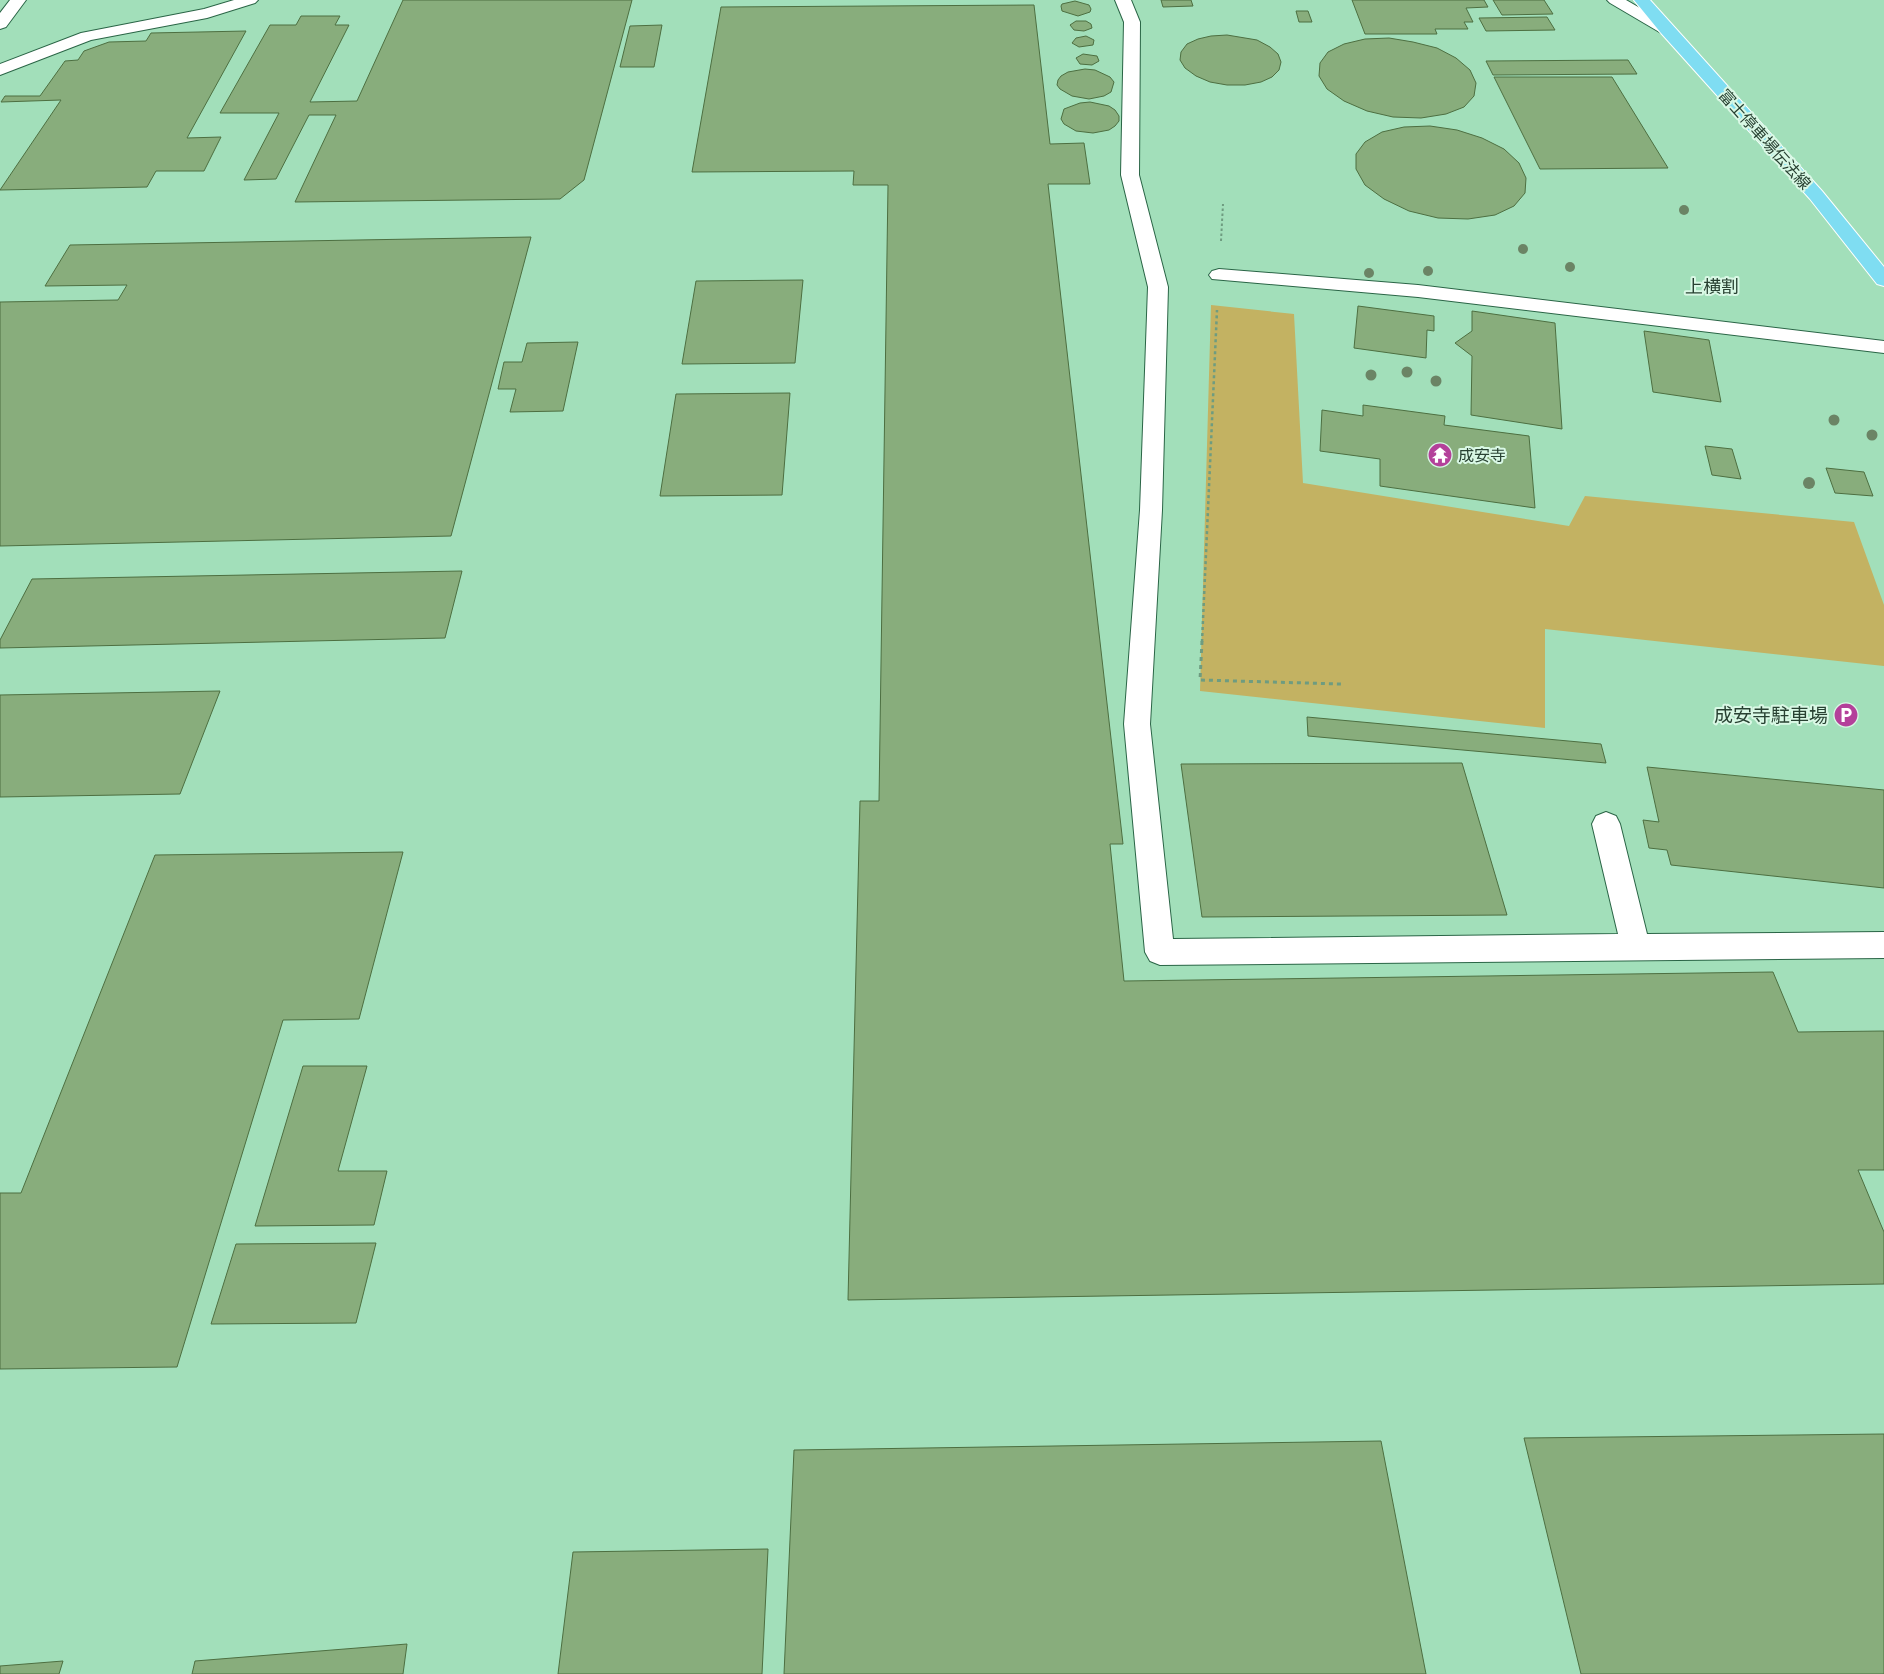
<svg xmlns="http://www.w3.org/2000/svg" width="1884" height="1674" font-family="'PT Sans Narrow','Noto Sans JP',sans-serif">
  <style>
    .green { fill: #c3b262 }
    .building { fill: #88ad7c; stroke: #4d6f41 }
    .lines { fill: none; stroke-linecap: round; stroke-linejoin: round }
    .minor-casing { stroke: #2a6546; stroke-width: 2 }
    .major-casing { stroke: #fff; stroke-width: 2 }
    .path-far2 { stroke: #6e9c80; stroke-width: 2; stroke-dasharray: 2.5 2.5; stroke-linecap: butt }
    .path-far1 { stroke: #6e9c80; stroke-width: 2.5; stroke-dasharray: 3 3; stroke-linecap: butt }
    .path { stroke: #6e9c80; stroke-width: 3; stroke-dasharray: 4 4; stroke-linecap: butt }
    .minor { fill: #fff; fill-rule: evenodd }
    .major { fill: #7fddf2; fill-rule: evenodd }
    .tree { fill: #6b8465 }
    .labels { text-anchor: middle; stroke-width: 4; stroke-linejoin: round; paint-order: stroke }
    .far-street-label { font-size: 16px; fill: #284132; stroke: #d9f8e5 }
    .far-poi-label { font-size: 16px; fill: #284132; stroke: #d9f8e5; text-anchor: start }
    .far-quarter-label { font-size: 18px; fill: #284132; stroke: #d9f8e5 }
    .poi-label { font-size: 19px; fill: #284132; stroke: #d9f8e5; text-anchor: end }
  </style>
  <rect width="100%" height="100%" fill="#a2dfba"/>
  <path class="green" d="M1211,305L1294,314L1303,483L1569,526L1585,496L1854,522L1884,605V666L1545,629V728L1200,691Z"/>
  <path class="building" d="M403,0H632L584,180L560,199L295,202L336,115H309L276,179L244,180L279,113H220L270,25H296L301,16H340L335,25H349L310,102L357,101Z
    M1161,0H1191L1193,6L1163,7Z
    M1352,0H1484L1488,7L1466,8L1473,22H1464L1468,29H1435L1437,34H1365Z
    M1493,0H1544L1553,14L1502,15Z
    M1075,1L1089,5L1091,9L1090,12L1078,16L1062,11L1061,6L1062,4Z
    M1034,5L1050,144L1084,143L1090,184H1048L1123,844H1110L1124,981L1773,972L1798,1032L1884,1031V1170H1858L1884,1232V1284L848,1300L860,801H879L888,185H853L854,171L692,172L721,7Z
    M1296,11H1308L1312,22H1299Z
    M1547,17L1555,30L1486,31L1479,18Z
    M1076,21H1086L1091,24L1092,28L1084,31L1074,30L1070,25Z
    M662,25L654,67H620L630,26Z
    M246,31L187,138L221,137L204,171H156L147,187L0,190L61,100L1,102L5,96H40L65,61L78,60L84,51L109,42L146,41L151,33Z
    M1227,35L1257,40L1270,47L1278,54L1281,62L1279,70L1272,77L1261,82L1245,85H1227L1210,82L1196,76L1185,68L1180,60L1181,52L1187,44L1198,39L1211,36Z
    M1086,36L1094,40L1093,45L1079,47L1072,43L1076,38Z
    M1389,38L1413,42L1437,48L1456,58L1470,70L1476,83L1474,96L1464,107L1446,114L1421,118L1393,117L1367,111L1344,101L1327,89L1319,76L1320,63L1328,52L1344,44L1365,39Z
    M1083,54L1097,56L1099,61L1092,65L1080,64L1076,58Z
    M1628,60L1637,74L1493,75L1486,61Z
    M1085,69L1095,70L1110,77L1114,82L1111,92L1104,96L1089,99L1072,96L1060,89L1057,85L1058,80L1061,76L1068,72Z
    M1494,77H1612L1668,168L1540,169Z
    M1090,102L1109,106L1115,110L1119,116V121L1115,126L1109,130L1093,133L1076,131L1064,124L1061,119L1064,109L1080,103Z
    M1430,126L1457,130L1482,138L1504,149L1519,163L1526,178L1525,193L1514,206L1495,215L1468,219L1438,218L1409,211L1384,199L1365,185L1356,169V154L1365,142L1382,132L1404,127Z
    M531,237L451,536L0,546V302L118,300L127,285L45,286L70,245Z
    M803,280L795,363L682,364L696,281Z
    M1358,306L1434,316V331L1427,330L1426,358L1354,348Z
    M1472,311L1555,323L1562,429L1471,415L1472,356L1455,343L1472,331Z
    M1644,331L1709,340L1721,402L1653,392Z
    M578,342L563,411L510,412L516,389H498L504,362H522L527,343Z
    M790,393L782,495L660,496L676,394Z
    M1363,405L1445,416L1444,425L1529,436L1535,508L1380,486V459L1320,451L1322,410L1363,416Z
    M1705,446L1732,449L1741,479L1712,475Z
    M1826,468L1864,472L1873,496L1835,493Z
    M462,571L445,638L0,648V640L32,579Z
    M220,691L180,794L0,797V695Z
    M1307,717L1601,744L1606,763L1308,736Z
    M1462,763L1507,915L1202,917L1181,764Z
    M1647,767L1884,790V888L1671,865L1667,850L1649,848L1643,820L1659,822Z
    M403,852L359,1019L283,1020L177,1367L0,1369V1193H21L155,855Z
    M303,1066H367L338,1171H387L374,1225L255,1226Z
    M376,1243L356,1323L211,1324L236,1244Z
    M1884,1434V1674H1581L1524,1438Z
    M1381,1441L1426,1674H784L794,1450Z
    M768,1549L762,1674H558L573,1552Z
    M407,1644L403,1674H192L195,1661Z
    M63,1661L59,1674H0V1666Z"/>
  <g class="lines">
    <defs>
      <path id="minor" d="M10,0H26L6,27L0,29V13Z
        M234,0H258L255,3L207,18L91,40L0,75V64L81,33L204,9Z
        M1115,0H1131L1140,22L1139,175L1168,287L1162,510L1150,724L1173,939L1618,934L1592,824L1596,816L1606,812L1616,816L1620,824L1647,934L1884,932V958L1160,965L1150,961L1145,952L1124,724L1140,510L1148,287L1121,175L1124,22Z
        M1607,0H1626L1673,27L1675,30L1673,33H1661L1610,3Z
        M1219,269L1418,285L1884,341V353L1418,297L1212,279L1209,275L1212,271Z"/>
      <path id="major" d="M1634,0H1650L1822,191L1884,267V286L1877,284L1810,199L1661,33Z"/>
    </defs>
    <use href="#minor" class="minor-casing"/>
    <use href="#major" class="major-casing"/>
    <path class="path-far2" d="M1221,241L1223,204"/>
    <path class="path-far1" d="M1202,642L1217,310"/>
    <path class="path" d="M1202,641L1200,680L1341,684"/>
    <use href="#minor" class="minor"/>
    <use href="#major" class="major"/>
  </g>
  <g class="tree">
    <circle cx="1684" cy="210" r="5"/>
    <circle cx="1523" cy="249" r="5"/>
    <circle cx="1570" cy="267" r="5"/>
    <circle cx="1428" cy="271" r="5"/>
    <circle cx="1369" cy="273" r="5"/>
    <circle cx="1407" cy="372" r="5.5"/>
    <circle cx="1371" cy="375" r="5.5"/>
    <circle cx="1436" cy="381" r="5.5"/>
    <circle cx="1834" cy="420" r="5.5"/>
    <circle cx="1872" cy="435" r="5.5"/>
    <circle cx="1809" cy="483" r="6"/>
  </g>
  <defs>
    <symbol id="temple-disc" viewBox="-11 -11 22 22"><circle r="9.5" fill="#b4409a" stroke="#d9f8e5"/><path d="M0-6L5-2H3V0L6.5 2.5H4V6H1.5V3h-3V6H-4V2.5H-6.5L-3 0V-2H-5Z" fill="#fff"/></symbol>
    <symbol id="parking-disc" viewBox="-11 -11 22 22"><circle r="9.5" fill="#b4409a" stroke="#d9f8e5"/><path d="M-3.5-5.5H1a3.5 3.5 0 0 1 0 7H-1V5.5H-3.5ZM-1-3.4V-.6H.8a1.4 1.4 0 0 0 0-2.8Z" fill="#fff"/></symbol>
  </defs>
  <g fill-rule="evenodd">
    <use href="#temple-disc" x="1426" y="441" width="28" height="28"/>
    <use href="#parking-disc" x="1832" y="701" width="28" height="28"/>
  </g>
  <g class="labels">
    <g class="far-street-label">
      <text transform="translate(1765 139) rotate(48)" y="6">富士停車場伝法線</text>
    </g>
    <g class="far-poi-label">
      <text x="1458" y="461">成安寺</text>
    </g>
    <g class="far-quarter-label">
      <text x="1712" y="293">上横割</text>
    </g>
    <g class="poi-label">
      <text x="1828" y="722">成安寺駐車場</text>
    </g>
  </g>
</svg>
